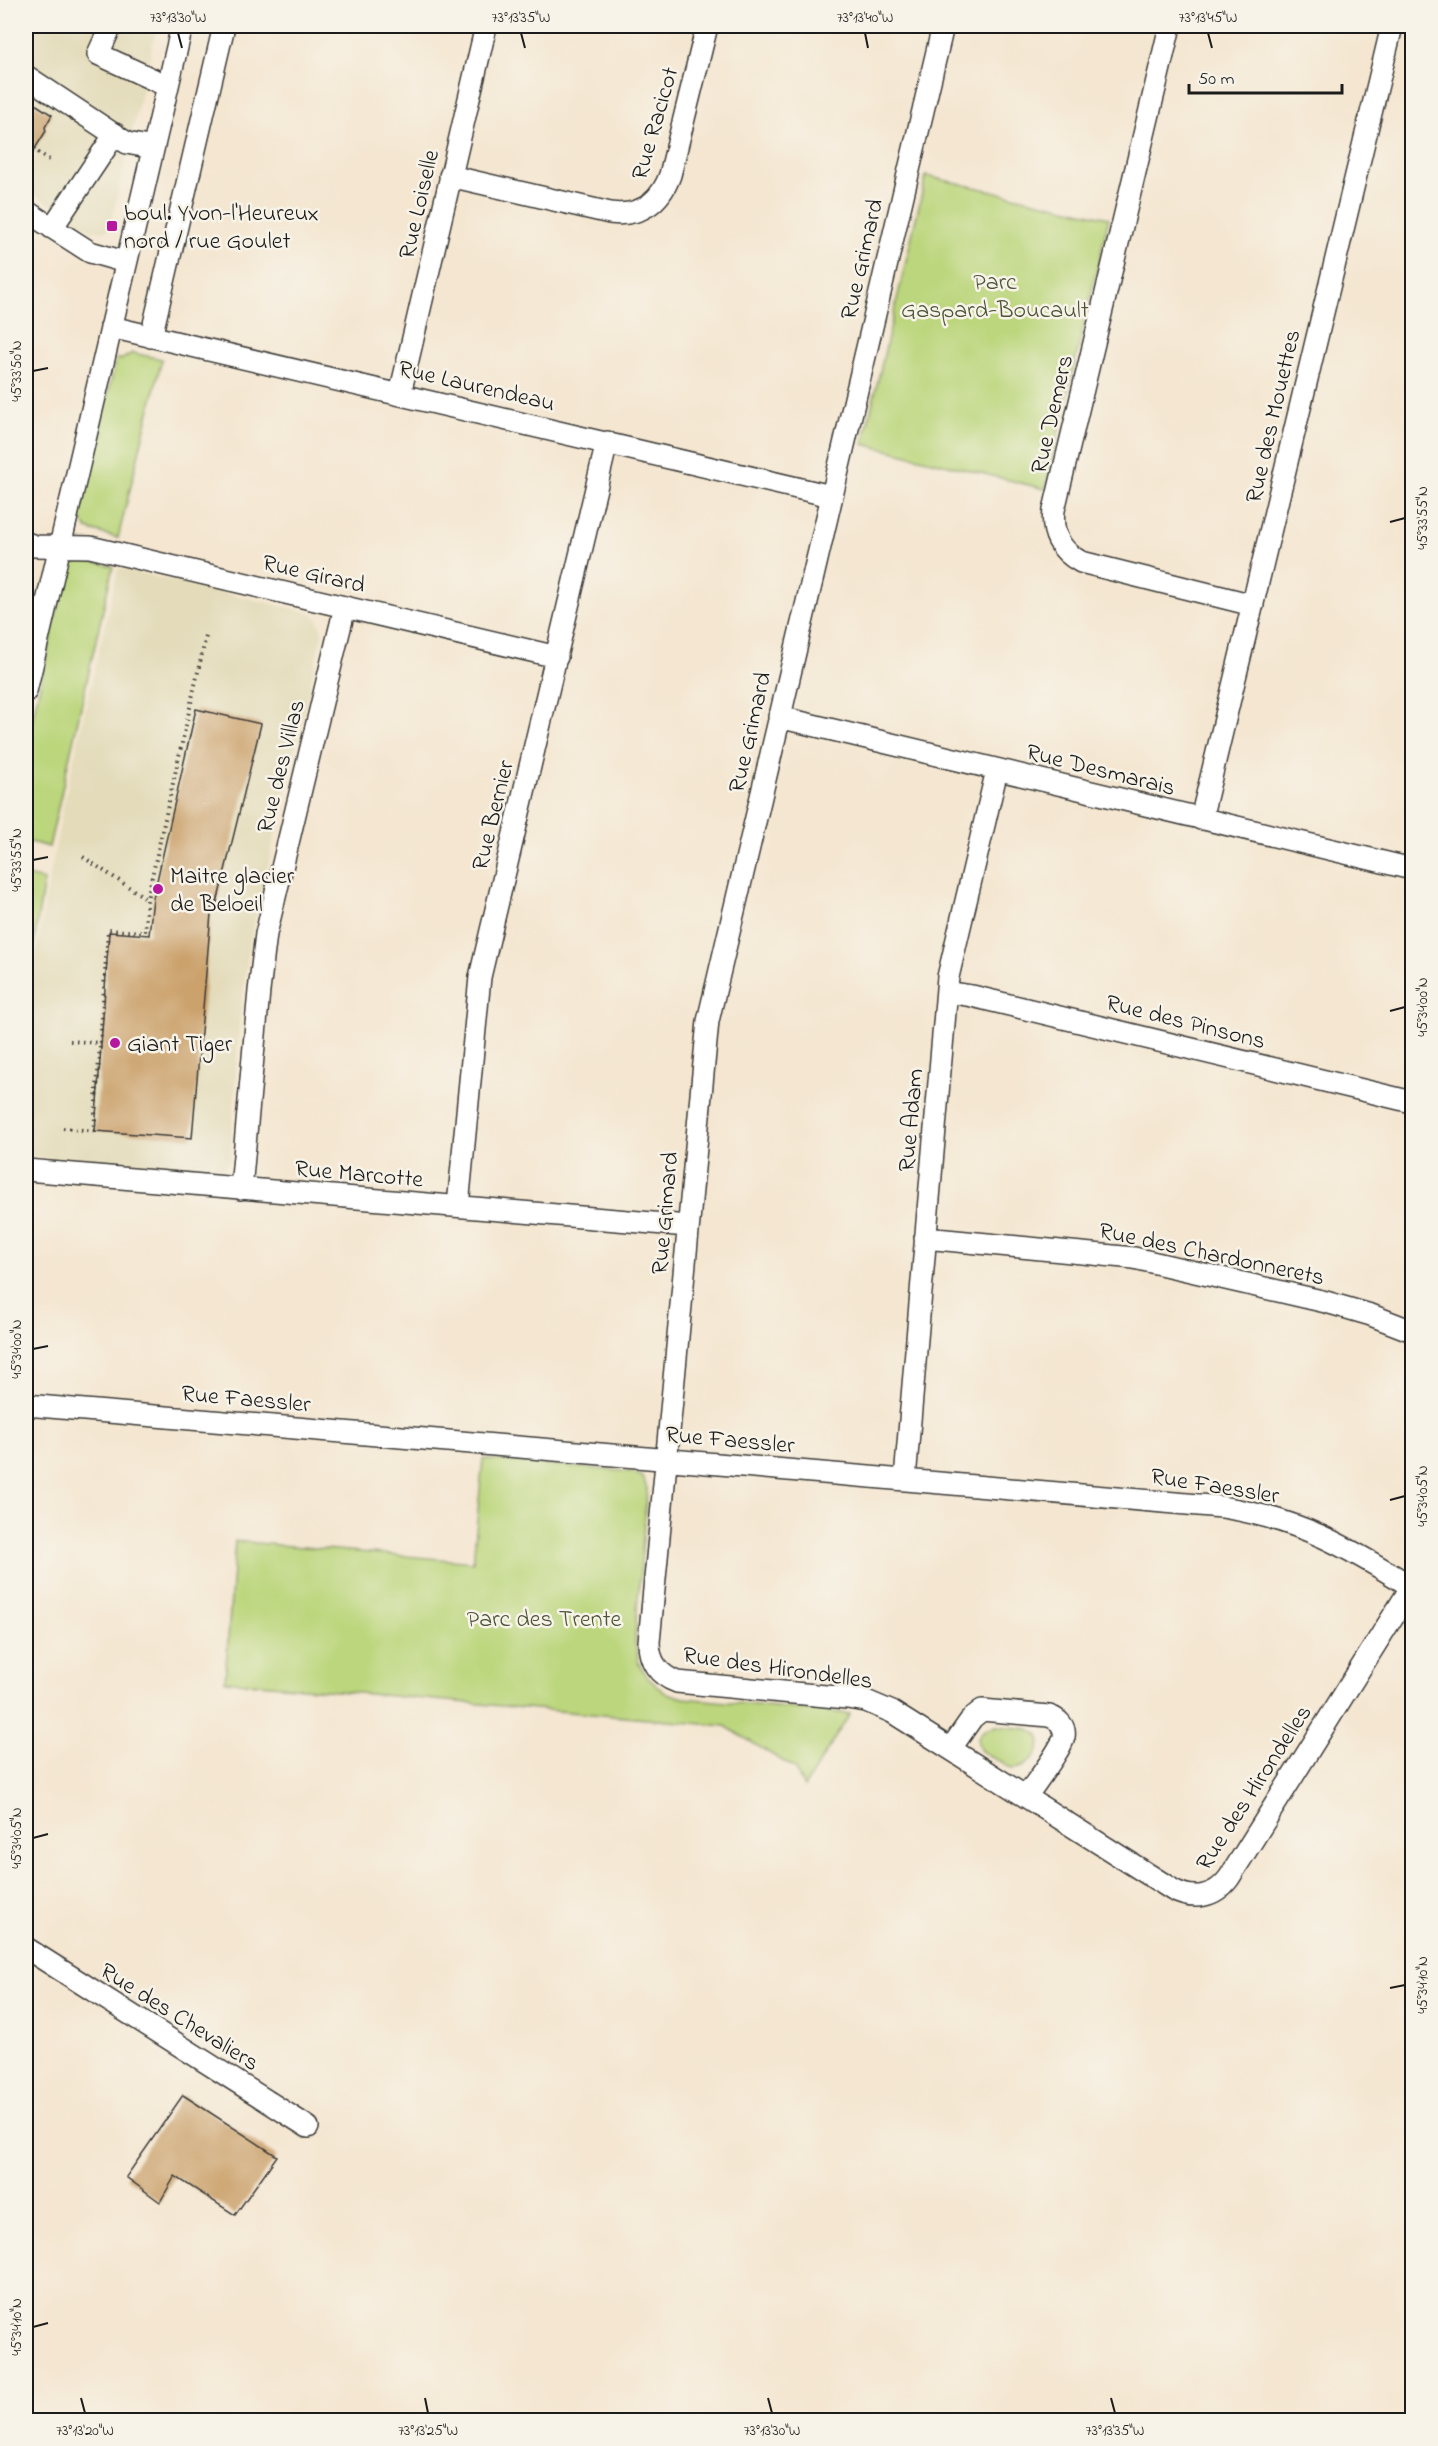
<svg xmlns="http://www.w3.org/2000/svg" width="1438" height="2446" font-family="'Indie Flower',sans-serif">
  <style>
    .built { fill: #e3dbba }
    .green { fill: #bbd67c; stroke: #6c794c; stroke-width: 1.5 }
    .building { fill: #cba16c }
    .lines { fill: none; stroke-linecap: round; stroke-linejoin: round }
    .minor-casing { stroke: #3c3a37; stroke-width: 24 }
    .path { stroke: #3c3a37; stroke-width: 4; stroke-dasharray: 1.5 4.5; stroke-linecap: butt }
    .minor { stroke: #fff; stroke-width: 21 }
    .ticks { fill: none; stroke: #1c1c1c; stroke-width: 2 }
    .poi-dot { fill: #b5179e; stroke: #f7f3e8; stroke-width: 2 }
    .labels { text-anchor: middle; stroke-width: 5; stroke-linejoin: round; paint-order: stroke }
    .street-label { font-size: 24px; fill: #1c1c1c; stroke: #f7f3e8 }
    .poi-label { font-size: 24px; fill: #1c1c1c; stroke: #f7f3e8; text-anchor: start }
    .park-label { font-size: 24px; fill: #4c5439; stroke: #f7f3e8 }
    .neatline { fill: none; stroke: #1c1c1c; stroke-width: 2 }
    .ticks-label { font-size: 15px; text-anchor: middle; fill: #1c1c1c }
  </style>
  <rect width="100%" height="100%" fill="#f7f3e8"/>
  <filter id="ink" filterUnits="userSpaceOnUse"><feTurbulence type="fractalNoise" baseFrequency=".0167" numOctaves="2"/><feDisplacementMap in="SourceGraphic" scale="12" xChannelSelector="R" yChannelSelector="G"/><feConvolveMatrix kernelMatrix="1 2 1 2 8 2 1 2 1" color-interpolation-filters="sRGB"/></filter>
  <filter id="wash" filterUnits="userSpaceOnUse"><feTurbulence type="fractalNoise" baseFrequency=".008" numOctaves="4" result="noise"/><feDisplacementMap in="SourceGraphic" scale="24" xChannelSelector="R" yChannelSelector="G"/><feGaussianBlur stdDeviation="1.35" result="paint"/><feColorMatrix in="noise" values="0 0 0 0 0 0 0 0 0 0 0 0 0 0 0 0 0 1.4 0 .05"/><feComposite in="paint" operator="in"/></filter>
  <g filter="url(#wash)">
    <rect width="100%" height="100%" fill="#f4e6d0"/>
    <path class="built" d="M26,26H157L110,227L106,231H92L26,189Z
      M118,568L311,613L317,618L321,628L322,634L249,946L240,1016L230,1159L222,1170L215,1171L26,1156V1032L33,967L63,807Z"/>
    <path class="green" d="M926,176L1109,218L1045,489L863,444Z
      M132,353L162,359L118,538L87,529L81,520L80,512L115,364L117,358L121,360Z
      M82,560L113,566L49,847L26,841V746L66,572L71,564Z
      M26,876L44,880L26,992Z
      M483,1459L632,1472L643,1477L647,1489L636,1623L635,1643L639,1664L647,1677L664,1692L684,1698L850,1714L804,1787L794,1768L725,1726L225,1681L235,1541L473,1562Z
      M996,1726L1029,1729L1039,1735C1044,1751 1027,1769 1012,1769L981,1751C973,1738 982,1728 996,1726Z"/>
    <g id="blocks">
      <path class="building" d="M26,98L52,115L45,127L46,131L26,163Z
        M196,709L261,724L217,903L212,902L192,1138L95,1131L109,932L149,935L153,898Z
        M183,2095L277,2156L235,2215L175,2176L160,2202L126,2177Z"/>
    </g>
  </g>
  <g filter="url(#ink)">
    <use href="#blocks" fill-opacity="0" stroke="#3c3a37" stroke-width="1.5"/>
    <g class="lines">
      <defs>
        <path id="minor" d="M111,26L98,54L167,86
          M943,26L708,1021L649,1642C649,1661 658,1675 677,1682L847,1698L866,1701L892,1712L1173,1890C1194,1901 1215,1897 1229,1878L1412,1586
          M1170,26L1054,510C1051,533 1060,551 1081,562L1253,605
          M26,76L127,143L153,148
          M450,176L610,213C639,217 660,203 670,175L707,26
          M26,211L90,252L125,262
          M52,228L115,134
          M111,327L831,496
          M151,337L224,26
          M400,394L486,26
          M26,543L35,546L90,547L557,657
          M26,691L182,26
          M779,717L1412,869
          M1201,819L1392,26
          M947,992L972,996L1412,1102
          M26,1170L688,1226
          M241,1189L259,991L266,934L345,607
          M458,1206L480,977L607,442
          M925,1238L1134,1258L1326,1302L1371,1315L1412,1331
          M26,1405L1222,1507C1301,1520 1346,1546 1412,1587
          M905,1479L948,977L997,770
          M951,1748L972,1718L982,1710L1049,1716C1058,1719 1066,1726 1064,1737C1061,1750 1035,1783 1026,1797
          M26,1948L308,2127"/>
      </defs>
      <use href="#minor" class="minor-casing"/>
      <path class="path" d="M33,149L51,161
        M26,161L33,149L32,146
        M83,857L147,899
        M70,1041L101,1043
        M63,1128L94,1131L108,930L145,932L147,899L206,636"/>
      <use href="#minor" class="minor"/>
    </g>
  </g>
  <path class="ticks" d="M178,33L182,48M521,33L525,48M865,33L868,48M1208,33L1212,48M33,371L48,368M1390,522L1405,518M33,860L48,857M1390,1011L1405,1007M33,1349L48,1346M1390,1500L1405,1496M33,1838L48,1834M1390,1988L1405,1985M33,2327L48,2323M81,2398L85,2413M425,2398L428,2413M768,2398L772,2413M1111,2398L1115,2413"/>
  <g class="poi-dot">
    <rect x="106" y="220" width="12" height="12" rx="3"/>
    <circle cx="158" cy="889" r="6"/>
    <circle cx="115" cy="1043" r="6"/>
  </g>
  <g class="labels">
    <g class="street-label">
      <text transform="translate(654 123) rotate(-74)" y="8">Rue Racicot</text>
      <text transform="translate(418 204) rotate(-77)" y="8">Rue Loiselle</text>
      <text transform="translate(861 259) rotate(-77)" y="8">Rue Grimard</text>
      <text transform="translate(477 385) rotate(13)" y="8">Rue Laurendeau</text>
      <text transform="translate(1051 414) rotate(-77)" y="8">Rue Demers</text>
      <text transform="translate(1272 416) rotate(-77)" y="8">Rue des Mouettes</text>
      <text transform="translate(314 573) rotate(13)" y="8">Rue Girard</text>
      <text transform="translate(749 732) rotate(-77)" y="8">Rue Grimard</text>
      <text transform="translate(280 766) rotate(-76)" y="8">Rue des Villas</text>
      <text transform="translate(1101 769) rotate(14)" y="8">Rue Desmarais</text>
      <text transform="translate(492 815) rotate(-76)" y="8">Rue Bernier</text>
      <text transform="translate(1186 1021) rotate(14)" y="8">Rue des Pinsons</text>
      <text transform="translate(910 1120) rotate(-85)" y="8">Rue Adam</text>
      <text transform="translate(359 1173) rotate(5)" y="8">Rue Marcotte</text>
      <text transform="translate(664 1213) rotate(-85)" y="8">Rue Grimard</text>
      <text transform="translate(1212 1253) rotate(12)" y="8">Rue des Chardonnerets</text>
      <text transform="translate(246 1398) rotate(5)" y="8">Rue Faessler</text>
      <text transform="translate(730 1439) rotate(5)" y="8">Rue Faessler</text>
      <text transform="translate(1215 1485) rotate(9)" y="8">Rue Faessler</text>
      <text transform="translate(778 1667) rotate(8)" y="8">Rue des Hirondelles</text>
      <text transform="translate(1253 1787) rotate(-57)" y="8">Rue des Hirondelles</text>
      <text transform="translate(180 2016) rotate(32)" y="8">Rue des Chevaliers</text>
    </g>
    <g class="poi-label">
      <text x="124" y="220">boul. Yvon-l'Heureux<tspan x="124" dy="28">nord / rue Goulet</tspan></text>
      <text x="170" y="883">Maitre glacier<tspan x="170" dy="28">de Beloeil</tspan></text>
      <text x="127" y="1051">Giant Tiger</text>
    </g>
    <g class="park-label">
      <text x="995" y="289">Parc<tspan x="995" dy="28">Gaspard-Boucault</tspan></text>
      <text x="544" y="1626">Parc des Trente</text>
    </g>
  </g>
  <rect width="1438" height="2446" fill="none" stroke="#f7f3e8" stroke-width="66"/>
  <path d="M1189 84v9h153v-9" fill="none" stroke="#1c1c1c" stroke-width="3"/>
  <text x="1198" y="84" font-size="18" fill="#1c1c1c" stroke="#f7f3e8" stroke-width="4.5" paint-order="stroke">50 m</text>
  <rect x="33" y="33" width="1372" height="2380" class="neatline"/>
  <g class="ticks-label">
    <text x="178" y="22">73°13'30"W</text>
    <text x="521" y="22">73°13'35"W</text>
    <text x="865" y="22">73°13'40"W</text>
    <text x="1208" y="22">73°13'45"W</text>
    <text transform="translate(16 371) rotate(-90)" y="5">45°33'50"N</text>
    <text transform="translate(1422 518) rotate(-90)" y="5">45°33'55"N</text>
    <text transform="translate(16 860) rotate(-90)" y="5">45°33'55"N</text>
    <text transform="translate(1422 1007) rotate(-90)" y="5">45°34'00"N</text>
    <text transform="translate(16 1349) rotate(-90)" y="5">45°34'00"N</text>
    <text transform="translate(1422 1496) rotate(-90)" y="5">45°34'05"N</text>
    <text transform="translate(16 1838) rotate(-90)" y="5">45°34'05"N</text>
    <text transform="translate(1422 1985) rotate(-90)" y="5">45°34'10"N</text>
    <text transform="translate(16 2327) rotate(-90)" y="5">45°34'10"N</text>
    <text x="85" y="2435">73°13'20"W</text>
    <text x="428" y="2435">73°13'25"W</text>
    <text x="772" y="2435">73°13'30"W</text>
    <text x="1115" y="2435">73°13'35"W</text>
  </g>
</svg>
